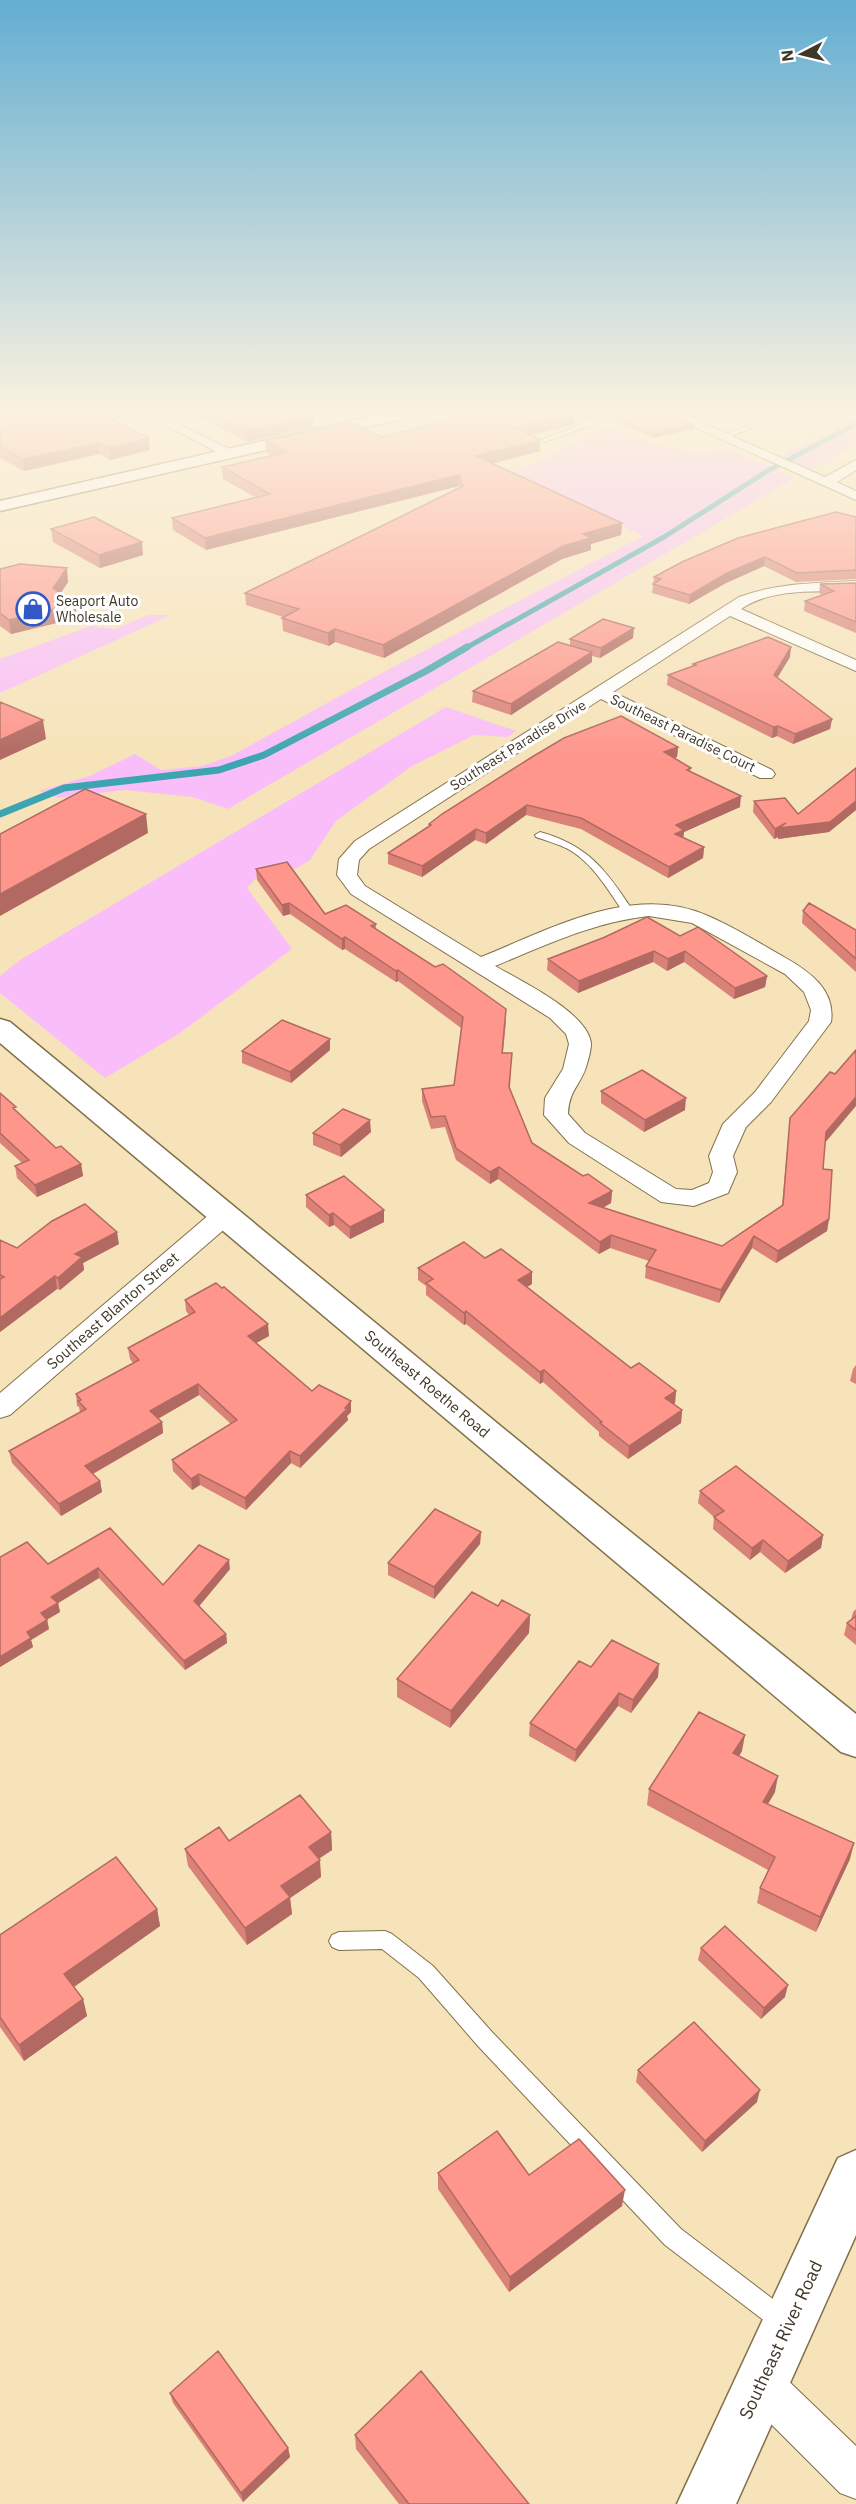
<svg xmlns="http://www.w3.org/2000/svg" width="856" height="2504" font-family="'IBM Plex Sans',sans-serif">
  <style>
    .green { fill: #f9befa }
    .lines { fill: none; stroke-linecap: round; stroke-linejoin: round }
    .stream-far1 { stroke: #3da5b1; stroke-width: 5 }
    .stream { stroke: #3da5b1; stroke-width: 7 }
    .service-casing { stroke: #82714b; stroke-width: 2 }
    .minor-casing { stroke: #82714b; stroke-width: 2 }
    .tertiary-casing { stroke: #82714b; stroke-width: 3 }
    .primary-casing { stroke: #82714b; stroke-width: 3 }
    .service { fill: #fff; fill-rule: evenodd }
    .minor { fill: #fff; fill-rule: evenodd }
    .tertiary { fill: #fff; fill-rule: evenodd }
    .primary { fill: #fff; fill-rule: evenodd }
    .wall { fill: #da8178 }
    .shaded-wall { fill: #b26962 }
    .building { fill: #fe968c; stroke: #b26962; stroke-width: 1.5 }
    .labels { text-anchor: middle; stroke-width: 6; stroke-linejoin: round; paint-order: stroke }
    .far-poi-label { font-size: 14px; fill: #3f3827; stroke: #fff; text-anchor: start }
    .far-street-label { font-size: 14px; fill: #3f3827; stroke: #fff }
    .street-label { font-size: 15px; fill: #3f3827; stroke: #fff }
    .near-street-label { font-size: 18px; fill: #3f3827; stroke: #fff }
  </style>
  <rect width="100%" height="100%" fill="#f6e3b9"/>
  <path class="green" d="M856,417V444L810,470L779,456Z
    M608,427C649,441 687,460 731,449L795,478L228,809L192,797L125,790L58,798L39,791L90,776L135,754L161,770L202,766L231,756L380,674L643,536L511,474Z
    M149,615H171L0,693V659L91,626L115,629Z
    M446,707L516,731L508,737L474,735L412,766L336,821L310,860L295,869L258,876L247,888L292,949L180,1033L105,1078L0,993V976L20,960Z"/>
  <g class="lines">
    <path class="stream-far1" d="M464,649L664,537L769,470L856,424"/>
    <path class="stream" d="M0,814L64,788L219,770L264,755L426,671L467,647"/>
    <defs>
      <path id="service" d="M623,411H632L544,442L539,441L584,423Z
        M752,424L754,427L725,438L720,437Z
        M540,832C588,845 607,871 633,911L632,913H624C608,890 593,863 568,849C558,844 547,841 536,837L535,835Z
        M385,1931L392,1934L433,1966L492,2032L681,2229L790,2312L793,2320L790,2328L782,2331L774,2328L665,2245L478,2046L419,1978L382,1949L339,1950L332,1947L329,1941L332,1935L339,1932Z"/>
      <path id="minor" d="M138,411H153L237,453L235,456H225Z
        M659,411H675L825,477L856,460V470L837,482L856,491V500Z
        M856,581V591C818,592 774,587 741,609L856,660V671L730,616L613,692L772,770L775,774L772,778H760L601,699L369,849L359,860L357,875L365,886L481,957C549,930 633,882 708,916C734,927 759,943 784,957C809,971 836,990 831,1022L771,1102L746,1127L733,1156L737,1172L728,1193L694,1206L661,1202L569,1143L544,1115L545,1098L563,1069L569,1044L566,1034L550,1018L351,894L337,875L339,859L355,841L739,597C777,583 815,583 856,581ZM649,916L692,923L785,974L804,992L811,1010L809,1021L755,1092L723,1124L709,1156L713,1172L709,1183L692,1190L676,1189L585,1133L568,1114C569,1090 580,1086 586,1067C588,1061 591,1050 591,1044C589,1013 519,980 495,966C546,945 594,922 649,916Z
        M226,1206L235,1208L238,1214L235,1220L10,1415L0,1418V1393L217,1208Z
        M761,2363L776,2369L856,2446V2499L840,2493L746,2399L740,2384L746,2369Z"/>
      <path id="tertiary" d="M0,1019L10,1022L559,1474L856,1714V1757L841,1752L0,1043Z
        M856,2150V2235L736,2504H677L838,2158Z"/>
      <path id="primary" d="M394,411H422L414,416L0,511V501Z"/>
    </defs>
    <use href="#service" class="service-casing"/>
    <use href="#minor" class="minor-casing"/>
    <use href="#tertiary" class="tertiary-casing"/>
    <use href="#primary" class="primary-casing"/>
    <use href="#service" class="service"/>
    <use href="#minor" class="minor"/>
    <use href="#tertiary" class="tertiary"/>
    <use href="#primary" class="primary"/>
  </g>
  <path class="wall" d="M0,411H137L138,413L111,419L150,450L110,460L100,454L24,471L0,458Z
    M188,411H283H280L313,427L247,442Z
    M457,411H620L585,419L575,415L574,424L531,435L540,451L493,463L622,523L621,535L591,544V550L562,559L384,658L335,642L329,646L283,631L282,618L283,617L246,605L245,593L459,488V486L206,550L173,530L172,518L255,497L223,479L222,467L272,456L266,452L265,441L381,437L449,421V413Z
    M680,411H704L700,419Z
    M613,415L693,424V429L652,438L613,420Z
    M856,517V579L796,582L764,566L726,583L689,604L652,593L654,577Z
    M51,529L143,555L100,568L53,542Z
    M0,569L68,582L61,593L75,604L77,618L11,634L0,626Z
    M856,583V633L804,611L805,601L822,595L819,593L820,584Z
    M633,638L600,658L592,656V662L511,715L472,702L473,691L570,646V639Z
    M790,657L777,678L832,719L830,729L793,744L777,736L772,738L667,685L668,675L693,666V664Z
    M678,747L677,757L674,758L691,768L690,771L740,807L684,832L683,837L704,847L703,858L668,878L581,829L526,815L486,844L475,840L422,877L388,864V853L429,826V824Z
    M856,768V810L829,832L778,839V837L774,839L753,812L754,801L798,814Z
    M256,869L325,914L376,924V929L506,1021L503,1053L511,1065L510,1088L532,1143L583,1176L612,1191L611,1203L602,1208L722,1246L782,1205L790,1118L825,1143L823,1169L829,1219L827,1231L776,1263L752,1248L719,1303L645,1278L646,1266L649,1261L610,1248L599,1254L498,1179L490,1184L456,1160L445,1127L431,1129L422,1101V1089L454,1085L461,1028L398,981L396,982L345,949L342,950L290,914L283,916L257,880Z
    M803,911L856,930V972L802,923Z
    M680,936L767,976L765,987L734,999L684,962L667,971L653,962L578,993L547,970L548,959Z
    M330,1039V1050L291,1083L242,1063V1051Z
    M601,1091L685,1110L644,1132L601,1103Z
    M0,1093L17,1112L56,1148L81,1164L83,1176L37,1197L17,1178L15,1166L22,1163L0,1143Z
    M371,1132L341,1157L313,1145V1133Z
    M306,1195L384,1222L350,1239L334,1225L329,1227L306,1207Z
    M0,1240L17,1248L119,1244L83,1263L84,1270L60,1290L57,1289L0,1332Z
    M485,1258L532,1272V1284L527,1287L631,1368L676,1391L675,1403L674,1404L682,1410L681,1423L628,1459L599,1436V1432L543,1382L540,1384L466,1324L464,1325L426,1295V1286L418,1280V1268Z
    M185,1300L269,1336L256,1343L312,1391L351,1412L347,1416L348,1420L300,1468L291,1463L246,1510L200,1485L192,1490L173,1471L172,1460L231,1424L199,1395L158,1419L162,1422L163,1433L93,1474L100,1481L102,1492L61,1516L12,1463L9,1451L80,1412L79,1407L77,1406L76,1394L133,1363L130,1359L128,1348L189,1315L186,1311Z
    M856,1365V1384L850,1381L853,1369Z
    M700,1491L823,1535L821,1548L785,1573L760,1552L750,1560L713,1529L714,1517L698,1503Z
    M110,1528L163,1585L230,1569L199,1606L226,1634L227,1643L185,1670L99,1578L58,1603L60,1612L47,1620L49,1629L31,1640L33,1647L0,1667V1557L48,1564Z
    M481,1532L480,1544L434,1599L388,1575V1563Z
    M498,1606L530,1615L529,1633L450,1728L397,1697V1679Z
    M856,1609V1645L844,1635L847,1623L851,1620L853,1612Z
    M591,1667L658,1677L631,1713L618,1706L575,1762L529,1736L530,1723Z
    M742,1751L739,1756L775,1792L768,1804L850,1859L816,1932L757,1903L760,1888L768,1870L647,1805L649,1789Z
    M331,1832L332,1850L319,1859L321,1877L290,1898L292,1914L247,1945L188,1866L185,1849L229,1841Z
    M157,1909L160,1926L74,1987L83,1999L87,2016L24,2061L0,2027V1935Z
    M701,1948L785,1997L761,2019L698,1960Z
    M638,2070L757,2102L702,2152L636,2082Z
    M438,2173L529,2175L622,2206L509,2292L438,2189Z
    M170,2393L288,2448L290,2457L243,2502L173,2403Z
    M355,2435L529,2504H399L356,2449Z"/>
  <path class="shaded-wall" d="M100,411H137L138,413L97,423L96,412Z
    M585,411H620L585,419Z
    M575,413L574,424L514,440L515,428Z
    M313,416V427L247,442L246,431Z
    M693,424V429L652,438V434Z
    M149,438L150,450L110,460L109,448Z
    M540,440V451L476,468V456Z
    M98,443L100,454L24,471L23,459Z
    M459,475V486L206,550L205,538Z
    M622,523L621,535L591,544V550L562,559L384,658L383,645L583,534Z
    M142,542L143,555L100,568L99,555Z
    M765,557L764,566L726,583L689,604L690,595L727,573Z
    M67,568L68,582L55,601L53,588Z
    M75,604L77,618L11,634L9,620Z
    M634,628L633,638L600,658L601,648Z
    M335,629V642L329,646L328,633Z
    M791,647L790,657L773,685L774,675Z
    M592,652V662L511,715V704Z
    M832,719L830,729L793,744L795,734Z
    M43,720L46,739L0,760V740Z
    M778,726L777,736L772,738L773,727Z
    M678,747L677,757L663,762L664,752Z
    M741,796L740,807L684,832L683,840L674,844L676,825Z
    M856,801V810L829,832L778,839V837L774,839L775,829L786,823Z
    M527,805L526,815L486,844V833Z
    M146,814L148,833L0,916V894Z
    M476,829L475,840L422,877V866Z
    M704,847L703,858L668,878L669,867Z
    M289,903L290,914L283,916L282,905Z
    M345,937V949L342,950V939Z
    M654,951L653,962L578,993L579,981Z
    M685,951L684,962L667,971L668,959Z
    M398,970V981L396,982V971Z
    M767,976L765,987L734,999L735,988Z
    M330,1039V1050L291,1083L290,1072Z
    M856,1097V1106L824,1144L826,1132Z
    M686,1098L685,1110L644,1132L645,1120Z
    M370,1120L371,1132L341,1157L340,1145Z
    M81,1164L83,1176L37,1197L35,1185Z
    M499,1167L498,1179L490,1184V1172Z
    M612,1191L611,1203L589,1216V1203Z
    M384,1210V1222L350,1239V1227Z
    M333,1213L334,1225L329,1227V1215Z
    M829,1219L827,1231L776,1263L778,1251Z
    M117,1232L119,1244L83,1263L84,1270L60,1290L58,1278L75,1254Z
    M611,1235L610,1248L599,1254L600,1242Z
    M754,1236L752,1248L719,1303L721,1290Z
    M532,1272V1284L517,1293L518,1280Z
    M55,1276L57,1289L0,1332V1318Z
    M466,1311V1324L464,1325V1313Z
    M268,1324L269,1336L249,1347L248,1336Z
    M544,1370L543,1382L540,1384V1372Z
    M198,1384L199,1395L152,1422L150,1411Z
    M676,1391L675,1403L664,1411L665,1398Z
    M351,1401V1412L347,1416L348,1420L300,1468V1456Z
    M682,1410L681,1423L628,1459L629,1446Z
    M162,1422L163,1433L87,1477L85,1466Z
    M290,1451L291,1463L246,1510L245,1498Z
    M199,1474L200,1485L192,1490L191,1479Z
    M100,1481L102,1492L61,1516L59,1504Z
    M481,1532L480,1544L434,1599V1587Z
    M823,1535L821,1548L785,1573L788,1561Z
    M763,1540L760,1552L750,1560L752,1548Z
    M229,1560L230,1569L196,1610L194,1601Z
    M98,1568L99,1578L55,1605L58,1603L60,1612L42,1622L41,1613L51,1597Z
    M530,1615L529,1633L450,1728L451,1711Z
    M47,1620L49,1629L31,1640L33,1647L0,1667V1657L27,1632Z
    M226,1634L227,1643L185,1670L184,1661Z
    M659,1664L658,1677L631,1713L633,1700Z
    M619,1693L618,1706L575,1762L576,1750Z
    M745,1735L742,1751L731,1769L733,1753Z
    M778,1776L775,1792L760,1817L763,1802Z
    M331,1832L332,1850L310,1864L309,1847Z
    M854,1843L850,1859L816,1932L820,1917Z
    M320,1860L321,1877L290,1898L292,1914L247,1945L245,1928L281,1886Z
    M157,1909L160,1926L68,1991L64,1974Z
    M788,1985L785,1997L761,2019L764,2008Z
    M83,1999L87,2016L24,2061L19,2045Z
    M760,2090L757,2102L702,2152L705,2141Z
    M625,2190L622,2206L509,2292L510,2277Z
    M288,2448L290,2457L243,2502L241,2493Z"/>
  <path class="building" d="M0,411H100L96,412L149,438L109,448L98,443L23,459L0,447Z
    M208,411H275L313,416L246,431Z
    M457,411H571L575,413L515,428L540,440L476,456L622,523L583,534L591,538L563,546L383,645L335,629L328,633L282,618L299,609L245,593L463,486L459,475L205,538L172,518L270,494L222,467L287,452L265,441L350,422L381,437L462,418L449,413Z
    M627,411H663L693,424L652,434L613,415Z
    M690,411H702L700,415Z
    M836,512L856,517V570L797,573L765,557L727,573L690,595L653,584L661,579L654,577L682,562L738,538Z
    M94,517L142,542L99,555L51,529Z
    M20,564L67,568L53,588L75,604L9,620L0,613V569Z
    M856,583V622L805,601L834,591L820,584Z
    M603,619L634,628L601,648L570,639Z
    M768,637L791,647L774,675L832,719L795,734L778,726L773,727L668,675L696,665L693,664Z
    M558,642L592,652L511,704L473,691Z
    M0,702L43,720L0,740Z
    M621,716L678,747L664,752L691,768L687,770L741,796L676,825L684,830L675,834L704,847L669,867L581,818L527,805L486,833L476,829L422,866L388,853L431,825L429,824L442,814L532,757L564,738Z
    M856,768V801L830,822L779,828L786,823L775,829L754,801L785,798L798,814Z
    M85,789L146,814L0,894V834Z
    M287,862L325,914L346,905L376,924L371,926L435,967L443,964L506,1009L502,1053H512L509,1087L532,1143L583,1176L588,1174L612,1191L589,1203L722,1246L783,1205L790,1118L830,1072L835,1074L856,1050V1097L826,1132L823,1169L832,1170L829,1219L778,1251L754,1236L721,1290L646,1266L656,1250L611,1235L600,1242L499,1167L490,1172L456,1148L445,1116L431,1117L422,1089L454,1085L463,1017L398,970L396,971L345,937L342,939L289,903L282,905L256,869Z
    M809,903L856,930V959L803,911Z
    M647,917L680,936L698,927L767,976L735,988L685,951L668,959L654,951L579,981L548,959L605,937Z
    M282,1020L330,1039L290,1072L242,1051Z
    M642,1070L686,1098L645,1120L601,1091Z
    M0,1093L16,1107L13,1108L56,1148L61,1146L81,1164L35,1185L15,1166L29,1160L0,1133Z
    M343,1109L370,1120L340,1145L313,1133Z
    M344,1176L384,1210L350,1227L333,1213L329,1215L306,1195Z
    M85,1204L117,1232L75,1254L82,1257L58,1278L55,1276L0,1318V1279L4,1277L0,1275V1240L17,1248L52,1221Z
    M464,1242L485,1258L501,1249L532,1272L518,1280L631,1368L639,1363L676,1391L665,1398L682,1410L629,1446L600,1423L602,1422L544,1370L540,1372L466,1311L464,1313L426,1283L433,1279L418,1268Z
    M216,1283L222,1288L224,1287L268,1324L248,1336L312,1391L319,1385L351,1401L345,1408L347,1409L300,1456L290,1451L245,1498L199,1474L191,1479L172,1460L237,1420L198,1384L150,1411L162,1422L85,1466L100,1481L59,1504L9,1451L86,1409L78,1401L81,1400L76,1394L139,1360L128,1348L195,1312L185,1300Z
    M736,1466L823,1535L788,1561L763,1540L752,1548L714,1517L724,1511L700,1491Z
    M435,1509L481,1532L434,1587L388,1563Z
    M110,1528L163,1585L199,1545L229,1560L194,1601L226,1634L184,1661L98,1568L51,1597L58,1603L41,1613L47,1620L27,1632L31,1638L0,1657V1557L27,1542L48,1564Z
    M472,1592L498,1606L502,1600L530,1615L451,1711L397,1679Z
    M856,1616V1630L847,1623Z
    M612,1640L659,1664L633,1700L619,1693L576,1750L530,1723L579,1661L591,1667Z
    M699,1712L745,1735L733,1753L778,1776L763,1802L854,1843L820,1917L760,1888L775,1857L649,1789Z
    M300,1795L331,1832L309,1847L320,1860L281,1886L290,1897L245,1928L185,1849L219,1827L229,1841Z
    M116,1857L157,1909L64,1974L83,1999L19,2045L0,2017V1935Z
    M725,1926L788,1985L764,2008L701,1948Z
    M694,2022L760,2090L705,2141L638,2070Z
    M497,2131L529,2175L579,2139L625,2190L510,2277L438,2173Z
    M218,2351L288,2448L241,2493L170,2393Z
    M421,2371L529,2504H409L355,2435Z"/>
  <linearGradient id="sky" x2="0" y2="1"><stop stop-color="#63aed2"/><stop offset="0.54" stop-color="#fbf2e0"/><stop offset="1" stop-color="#fbf2e0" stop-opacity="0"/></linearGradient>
  <rect width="856" height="761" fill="url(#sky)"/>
  <defs>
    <symbol id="shop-ring" viewBox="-11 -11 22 22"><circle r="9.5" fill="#fff" stroke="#3257c7" stroke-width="1.5"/><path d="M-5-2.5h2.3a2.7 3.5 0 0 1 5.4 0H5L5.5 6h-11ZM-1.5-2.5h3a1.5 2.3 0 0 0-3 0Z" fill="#3257c7"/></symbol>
  </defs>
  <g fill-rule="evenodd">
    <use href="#shop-ring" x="14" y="590" width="38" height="38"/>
  </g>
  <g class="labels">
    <g class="far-poi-label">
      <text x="56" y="606">Seaport Auto<tspan x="56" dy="16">Wholesale</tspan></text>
    </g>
    <g class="far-street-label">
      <text transform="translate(683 733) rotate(26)" y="5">Southeast Paradise Court</text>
      <text transform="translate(518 745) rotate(-32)" y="5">Southeast Paradise Drive</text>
    </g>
    <g class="street-label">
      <text transform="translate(113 1311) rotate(-41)" y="5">Southeast Blanton Street</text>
      <text transform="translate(427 1384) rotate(40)" y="5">Southeast Roethe Road</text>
    </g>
    <g class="near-street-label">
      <text transform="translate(781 2340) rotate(-65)" y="6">Southeast River Road</text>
    </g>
  </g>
  <g transform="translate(802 54) rotate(263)" stroke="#ffffff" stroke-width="4.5" paint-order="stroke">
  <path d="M0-4.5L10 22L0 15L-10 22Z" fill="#3f3827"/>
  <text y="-9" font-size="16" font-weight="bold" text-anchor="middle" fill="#3f3827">N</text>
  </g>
</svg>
